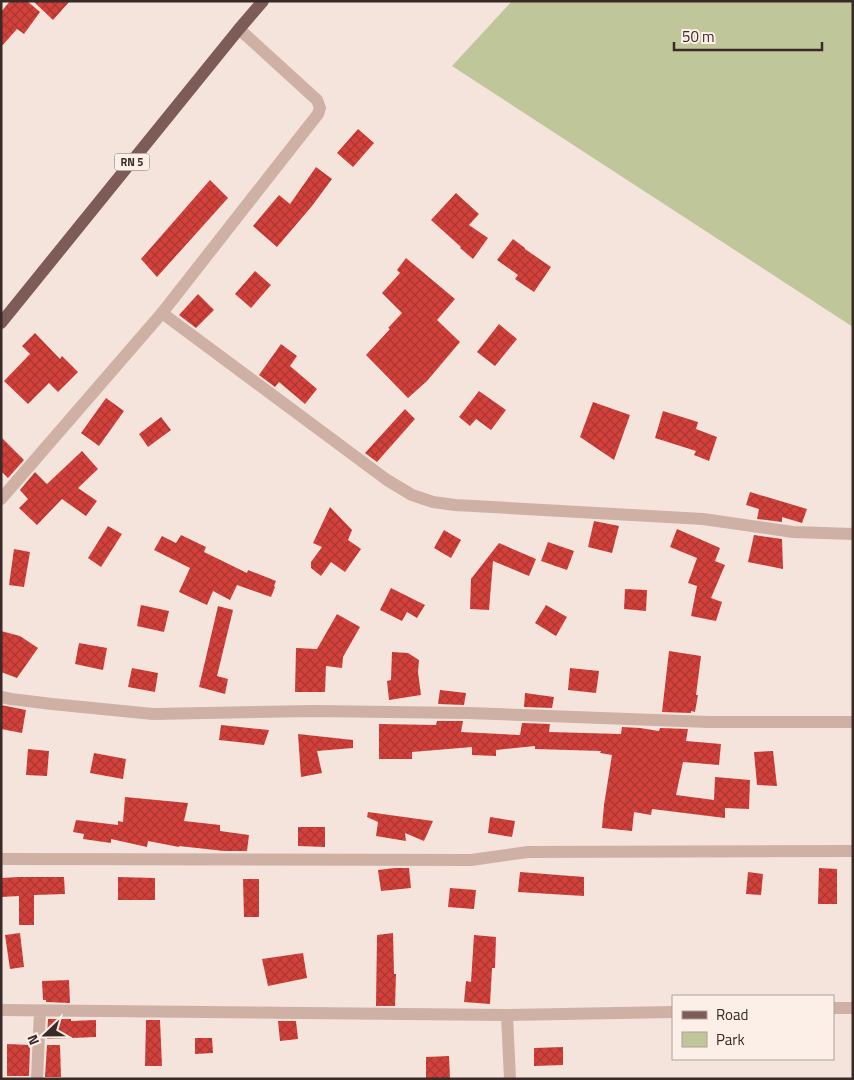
<svg xmlns="http://www.w3.org/2000/svg" width="854" height="1080" font-family="'Titillium Web',sans-serif">
  <style>
    .green { fill: #bfc699 }
    .building { fill: url(#building-cross-hatch) }
    .lines { fill: none; stroke-linecap: round; stroke-linejoin: round }
    .street { stroke: #ceb0a5; stroke-width: 12 }
    .primary { stroke: #7d5c57; stroke-width: 12 }
    .labels { text-anchor: middle; stroke-width: 4; stroke-linejoin: round; paint-order: stroke }
    .shield { fill: #fcefe8; stroke: #746461; stroke-width: 1 }
    .shield-label { font-size: 11px; font-weight: bold; fill: #392927 }
  </style>
  <defs>
    <pattern id="building-cross-hatch" width="8" height="8" patternUnits="userSpaceOnUse" patternTransform="scale(1.25)"><rect width="8" height="8" fill="#d3413b"/><path d="M0 0l8 8M0 8l8-8" fill="none" stroke="#ac3632"/></pattern>
  </defs>
  <rect width="100%" height="100%" fill="#f5e4db"/>
  <path class="green" d="M512,1H853V327L452,66Z"/>
  <path class="building" d="M10,1H27L40,12L24,34L17,29L1,47V12Z
    M33,1H70L53,20Z
    M358,129L374,143L353,167L337,153Z
    M316,167L332,179L312,206L277,247L253,226L279,195L290,204Z
    M210,180L228,198L157,277L141,259Z
    M456,193L479,214L469,225L488,238L473,259L460,248L461,247L431,220Z
    M513,239L525,248V249L551,267L534,292L515,279L518,275L497,260Z
    M406,258L455,299L437,320L460,342L427,381L408,398L366,355L390,329L388,328L402,313L382,293L400,273L397,270Z
    M255,271L271,285L251,308L235,294Z
    M198,294L214,310L196,328L179,315Z
    M499,324L517,339L495,366L477,352Z
    M35,333L60,359L62,356L78,372L58,392L49,383L28,404L4,381L30,354L22,346Z
    M281,344L297,356L290,366L317,389L305,404L279,382L275,387L259,375Z
    M479,391L506,410L491,430L476,419L470,426L459,417Z
    M106,398L124,411L99,446L81,433Z
    M593,402L630,415L614,460L580,437Z
    M405,409L415,419L377,462L365,453Z
    M663,411L698,422L696,429L717,437L709,461L694,455L696,451L655,438Z
    M161,417L171,430L148,447L139,434Z
    M1,437L24,460L8,478L1,471Z
    M82,451L98,469L78,488L97,501L86,516L62,499L37,525L19,508L28,499L20,490L35,472L47,484Z
    M750,492L807,509L802,523L782,517V522L757,519L759,509L746,505Z
    M330,507L352,530L348,540L361,549L345,572L331,562L321,576L311,568V562L322,547L313,543Z
    M594,521L619,526L612,553L588,547Z
    M108,526L122,534L101,567L88,558Z
    M677,529L720,548L715,561L725,565L711,598L722,602L716,621L691,616L697,586L688,583L697,558L670,547Z
    M444,530L461,540L451,558L434,548Z
    M181,535L206,547L204,552L247,573L248,570L276,581L274,586L275,587L271,597L237,585L230,600L213,591L207,605L179,592L190,568L154,550L162,536L176,543Z
    M754,535L782,539L783,569L748,562Z
    M548,542L574,551L567,570L541,561Z
    M499,543L536,559L529,576L493,561L489,610L470,609L471,579Z
    M14,549L30,552L24,587L9,585Z
    M391,588L425,605L417,618L407,612L402,621L380,610Z
    M625,589L647,590L646,611L624,609Z
    M141,605L169,611L164,632L137,626Z
    M546,605L567,617L556,636L535,623Z
    M218,606L233,610L217,676L228,679L225,694L199,687Z
    M337,614L360,627L343,657L342,668L326,666L325,692H295L296,648L317,649Z
    M1,631L20,636L38,648L17,678L1,672Z
    M79,643L107,648L103,670L75,664Z
    M669,651L701,656L696,695H698L695,712L691,711V713L662,712Z
    M392,652L408,653L419,660L418,672L421,695L389,700L387,681L391,680Z
    M132,668L158,673L155,692L128,687Z
    M570,668L599,671L596,693L568,690Z
    M440,690L466,693L464,705L438,704Z
    M525,693L554,697L552,708L524,707Z
    M1,705L26,710L22,733L1,729Z
    M437,721H463L461,732L520,735L522,723L550,724L549,732L621,734L622,727L640,728L659,731L660,728L688,729L686,741L721,744L719,765L683,762L676,795L714,800L715,777L750,780L749,809L725,808V818L652,809L651,815L634,812L632,831L602,828L604,805L612,755L600,753L601,751L535,749V746L496,750V756L472,755V747L412,752V759H379V724L436,725Z
    M221,725L269,730L264,745L219,740Z
    M298,734L353,740V748L317,751L322,773L301,777Z
    M28,749L49,751L47,776L26,775Z
    M773,751L777,786L757,785L754,752Z
    M94,753L126,759L123,779L90,773Z
    M125,797L188,803L184,821L220,825V831L249,835L247,851H224L179,846V847L148,841L147,847L111,839V843L83,839L84,834L73,832L76,820L118,825V821L123,822Z
    M368,812L404,817L433,821L424,841L405,833L406,841L376,836L378,822L367,817Z
    M490,817L515,821L512,837L488,833Z
    M298,827H325V847L298,846Z
    M395,868H409L411,888L381,891L378,870Z
    M819,868L837,869V904H818Z
    M520,872L584,877V896L518,892Z
    M748,872L763,874L761,895L746,894Z
    M19,877H64L65,894L34,895V925H19V896L1,897V878Z
    M118,877L155,878V900H118Z
    M243,879H259V917H244Z
    M450,888L476,890L474,909L448,907Z
    M20,933L24,967L10,969L5,935Z
    M393,933L394,974H396L395,1006H376L377,935Z
    M474,935L496,937L495,968H492L490,1004L464,1002L466,981L471,982Z
    M303,953L307,978L268,986L262,959Z
    M69,980L70,1003L46,1002V1000H43L42,981Z
    M48,1019H71V1021L96,1020V1037L47,1039Z
    M146,1020H160L162,1066H145Z
    M278,1021H296L298,1039L280,1041Z
    M195,1038H212L213,1053L195,1054Z
    M7,1044L30,1045L29,1076H7Z
    M47,1045H60L61,1077H45Z
    M563,1047V1065L534,1066V1048Z
    M449,1056L450,1079H426V1057Z"/>
  <g class="lines">
    <path class="street" d="M162,313L387,480L412,495L433,502L455,505L703,519L793,532L853,534
      M1,499L162,313L318,114L320,108L317,100L239,29
      M1,697L11,699L52,704L153,714L313,711L468,713L708,722H853
      M1,859L471,860L528,852L853,851
      M833,1008H853
      M1,1010L507,1015L673,1012
      M507,1015L510,1079
      M37,1079L40,1011"/>
    <path class="primary" d="M1,323L239,29L263,1"/>
  </g>
  <g class="labels">
    <rect class="shield" x="114.5" y="153.5" width="35" height="17" rx="4"/>
    <g class="shield-label">
      <text x="132" y="166">RN 5</text>
    </g>
  </g>
  <rect width="854" height="1080" fill="none" stroke="#392927" stroke-width="5"/>
  <rect x="672" y="995" width="162" height="65" fill="#fcefe8" stroke="#aea09b"/>
  <rect x="682" y="1011" width="25" height="8" fill="#7d5c57" stroke="#aea09b"/>
  <text x="716" y="1020" font-size="15" fill="#392927">Road</text>
  <rect x="682" y="1032" width="25" height="15" fill="#bfc699" stroke="#aea09b"/>
  <text x="716" y="1045" font-size="15" fill="#392927">Park</text>
  <g transform="translate(45 1035) rotate(248)" stroke="#fcefe8" stroke-width="4" paint-order="stroke">
  <path d="M0-4L9 19L0 12L-9 19Z" fill="#392927"/>
  <text y="-8" font-size="14" font-weight="bold" text-anchor="middle" fill="#392927">N</text>
  </g>
  <path d="M674 42v8h148v-8" fill="none" stroke="#392927" stroke-width="2.5"/>
  <text x="682" y="42" font-size="15" fill="#392927" stroke="#fcefe8" stroke-width="4" paint-order="stroke">50 m</text>
</svg>
